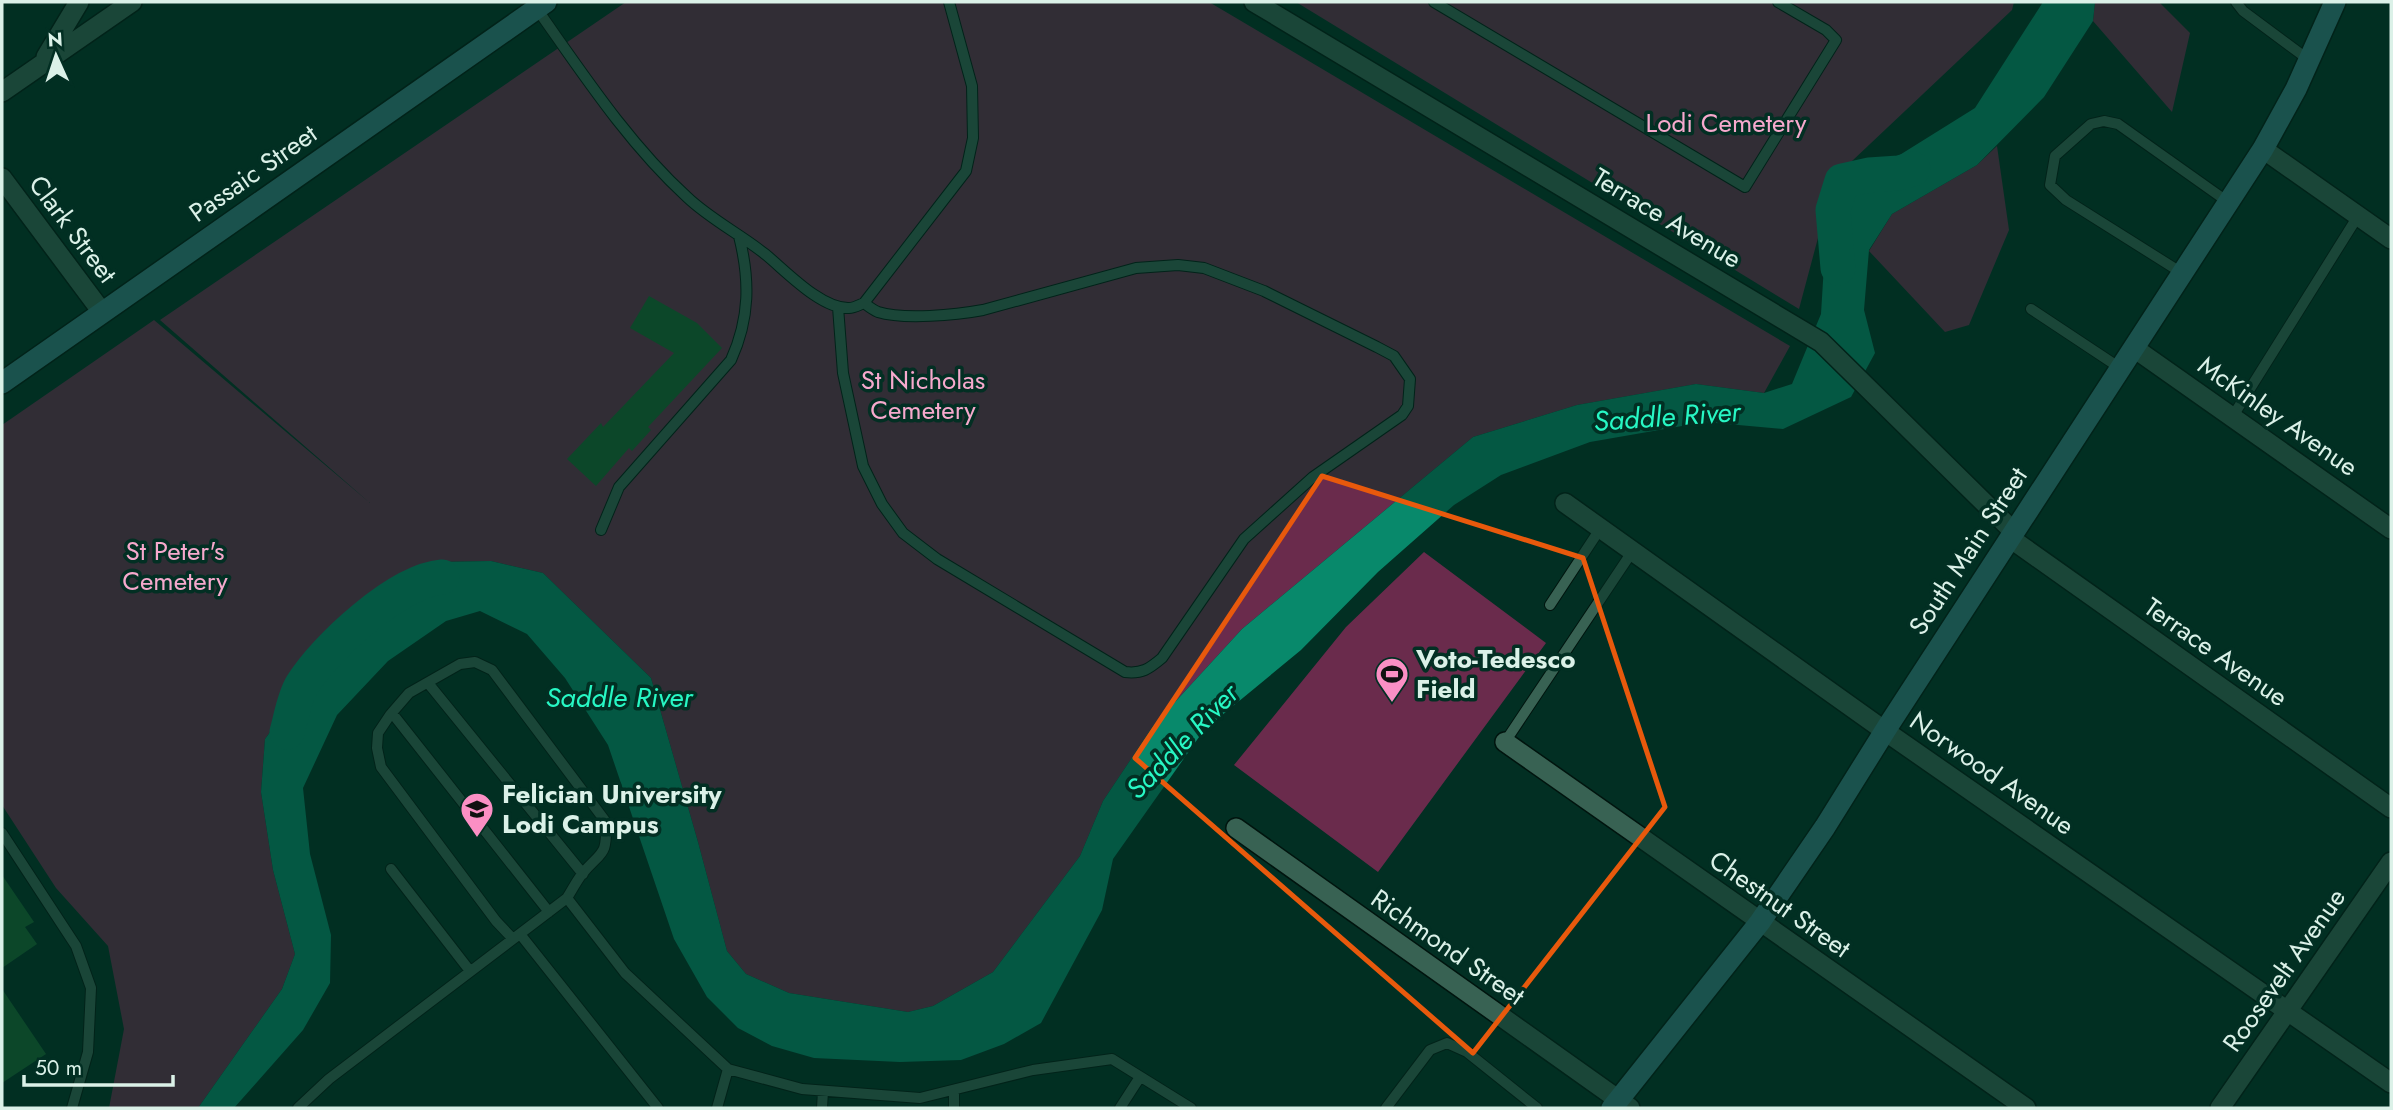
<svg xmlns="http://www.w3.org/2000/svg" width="2393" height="1110" font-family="Jost,sans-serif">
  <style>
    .green { fill: #6a2b4c }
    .water { fill: #08896b }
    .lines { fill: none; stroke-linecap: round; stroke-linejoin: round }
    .river { stroke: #08896b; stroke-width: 35 }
    .building { fill: #196532 }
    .lane-casing { stroke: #01140e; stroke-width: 12 }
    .street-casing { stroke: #01140e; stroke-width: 22 }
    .secondary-casing { stroke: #01140e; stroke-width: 24 }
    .lane { stroke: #386253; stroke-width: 10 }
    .street { stroke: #386253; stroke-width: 19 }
    .secondary { stroke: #397c81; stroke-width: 21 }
    .marked { fill: none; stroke: #e8590c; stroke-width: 5; stroke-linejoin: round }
    .labels { text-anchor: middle; stroke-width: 7; stroke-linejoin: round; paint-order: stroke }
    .park-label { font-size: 26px; fill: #f6a9cd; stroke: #022f23 }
    .street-label { font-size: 26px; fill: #dbf1e8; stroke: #022f23 }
    .poi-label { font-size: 26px; font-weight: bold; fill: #dbf1e8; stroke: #022f23; text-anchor: start }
    .water-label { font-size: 28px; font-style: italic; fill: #27f7c4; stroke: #022f23 }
  </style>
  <rect width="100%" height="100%" fill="#022f23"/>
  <path class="green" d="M626,2H1209L1790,346L1764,393L1696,384L1577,405L1473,437L1242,629L1153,726L1103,801L1080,856L993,972L933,1006L908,1012L789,993L746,974L727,951L698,842L651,678L543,573L491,561L438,562L339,637L265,739L261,792L273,870L295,954L282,989L198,1108H109L124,1029L108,946L56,888L2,805V425L154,320L370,503L160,320Z
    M1296,2H2014L2012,10L1834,178L1799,309Z
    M2095,2H2159L2190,33L2172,112L2093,21Z
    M1997,146L2009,230L1969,325L1945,332L1869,251L1892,214L1977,165Z
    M1424,552L1546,643L1378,872L1234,765L1346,627Z"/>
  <path class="water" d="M2043,2H2095L2093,21L2044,97L1977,165L1892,214L1869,250L1864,310L1875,353L1851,397L1783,429L1705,422L1590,442L1501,475L1454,505L1378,572L1301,650L1204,730L1113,859L1102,910L1041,1023L1004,1044L961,1060L900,1062L814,1058L772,1046L738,1028L707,997L674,939L608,745L565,678L527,634L480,611L446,621L388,661L337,715L303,788L310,854L331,935L330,983L303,1030L234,1108H198L282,989L295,954L273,870L261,792L265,739L339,637L438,562L491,561L543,573L651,678L698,842L727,951L746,974L789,993L908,1012L933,1006L993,972L1080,856L1103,801L1153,726L1242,629L1473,437L1577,405L1696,384L1764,393L1792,384L1821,314L1824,265L1835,214L1858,181L1975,108Z"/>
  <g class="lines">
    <path class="river" d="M1838,268L1833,210L1842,181L1869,175L1899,173L1913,169
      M287,732C291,718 294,698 302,685C325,648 397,581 442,577"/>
  </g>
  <path class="building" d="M649,296L697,323L722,348L648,427L651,430L632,451L629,448L596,486L567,459L601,423L603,427L674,353L630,328Z
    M2,875L34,922L25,927L37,944L2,968Z
    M2,989L46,1054L2,1083Z"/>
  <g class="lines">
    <defs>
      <path id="lane" d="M1434,2L1745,187L1836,40L1826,30L1778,2
        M2236,2L2243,11L2309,60
        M537,9C583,74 628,143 687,197C710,219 740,234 765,254C786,271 821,309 849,308C854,308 859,305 864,303L966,171L973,138L972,86L949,2
        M2182,273L2066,200L2050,185L2055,156L2091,124L2104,121L2118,124L2228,202
        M838,307L843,373L863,466L882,504L903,533L937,559L1125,672C1142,674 1149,669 1162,658L1244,539L1313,477L1402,415L1408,406L1410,379L1394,356L1377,347L1264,291L1204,268L1178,265L1136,268L983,310C956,315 904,320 878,312C873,310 868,306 864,303
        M2031,309L2120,368
        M2233,416L2358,216
        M601,530L619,487L731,360C750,318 750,280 739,236
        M1550,605L1600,529
        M428,683L583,874
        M392,713L549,912
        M1505,742L1632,552
        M2,833L76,946L91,988L88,1052L72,1108
        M391,869L470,971
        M520,934L658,1108
        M513,939L496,921L381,767L377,748L378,733L390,715L409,693L460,664L475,662L492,670L606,822C607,858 602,850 582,874C576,882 572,890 567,898
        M954,1090V1108
        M298,1108L329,1079L567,898L625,973L728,1069L802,1089L920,1098L1033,1070L1112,1059L1191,1108
        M717,1108L728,1069
        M822,1108L823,1091
        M1120,1108L1140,1077
        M1386,1108L1430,1050L1447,1043L1467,1052L1537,1108"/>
      <path id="street" d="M1254,2L1821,342L2014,532
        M46,57L79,2
        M2,92L132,2
        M2263,149L2391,239
        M2,178L102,312
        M2134,348L2391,529
        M1565,503L1885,731L2391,1083
        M2010,538L2391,808
        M1505,742L2026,1108
        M1236,828L1630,1108
        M2220,1108L2391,862"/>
      <path id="secondary" d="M2,383L546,2
        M1612,1108L1760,922L1825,827L1888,726L2263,149L2296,89L2335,2"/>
    </defs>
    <use href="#lane" class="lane-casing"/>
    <use href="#street" class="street-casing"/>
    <use href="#secondary" class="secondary-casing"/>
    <use href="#lane" class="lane"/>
    <use href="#street" class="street"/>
    <use href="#secondary" class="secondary"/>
  </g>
  <path d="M0 0H2393V1110H0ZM1322,476L1583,558L1665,807L1473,1053L1135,758Z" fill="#022f23" fill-opacity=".55" fill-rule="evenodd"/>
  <path class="marked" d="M1322,476L1583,558L1665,807L1473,1053L1135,758Z"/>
  <defs>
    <symbol id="stadium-pin" viewBox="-11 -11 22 30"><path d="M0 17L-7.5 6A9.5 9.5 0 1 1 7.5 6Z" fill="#fb8fc4" stroke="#022f23"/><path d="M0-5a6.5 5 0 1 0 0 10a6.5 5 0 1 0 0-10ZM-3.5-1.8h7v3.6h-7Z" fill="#111"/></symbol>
    <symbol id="university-pin" viewBox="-11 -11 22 30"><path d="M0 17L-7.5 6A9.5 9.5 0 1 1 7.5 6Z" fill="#fb8fc4" stroke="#022f23"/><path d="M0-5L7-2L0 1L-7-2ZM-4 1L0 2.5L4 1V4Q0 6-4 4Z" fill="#111"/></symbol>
  </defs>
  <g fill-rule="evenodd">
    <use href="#stadium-pin" x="1373" y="655" width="38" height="52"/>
    <use href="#university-pin" x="458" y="790" width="38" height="52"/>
  </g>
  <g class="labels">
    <g class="park-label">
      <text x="1726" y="132">Lodi Cemetery</text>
      <text x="923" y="389">St Nicholas<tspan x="923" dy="30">Cemetery</tspan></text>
      <text x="175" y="560">St Peter's<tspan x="175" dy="30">Cemetery</tspan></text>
    </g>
    <g class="street-label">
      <text transform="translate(253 173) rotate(-35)" y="9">Passaic Street</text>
      <text transform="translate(1667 218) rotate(31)" y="9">Terrace Avenue</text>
      <text transform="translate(73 229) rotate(53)" y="9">Clark Street</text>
      <text transform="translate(2278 416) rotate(35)" y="9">McKinley Avenue</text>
      <text transform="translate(1968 551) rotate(-57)" y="9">South Main Street</text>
      <text transform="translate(2216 652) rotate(35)" y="9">Terrace Avenue</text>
      <text transform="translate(1992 773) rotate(35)" y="9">Norwood Avenue</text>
      <text transform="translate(1780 904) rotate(35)" y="9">Chestnut Street</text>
      <text transform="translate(1448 947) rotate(35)" y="9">Richmond Street</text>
      <text transform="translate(2284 970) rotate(-55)" y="9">Roosevelt Avenue</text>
    </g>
    <g class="poi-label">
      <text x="1416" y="668">Voto-Tedesco<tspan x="1416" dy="30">Field</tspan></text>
      <text x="502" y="803">Felician University<tspan x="502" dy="30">Lodi Campus</tspan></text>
    </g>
    <g class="water-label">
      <text transform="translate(1667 416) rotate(-4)" y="10">Saddle River</text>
      <text x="619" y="707">Saddle River</text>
      <text transform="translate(1182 741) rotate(-46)" y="10">Saddle River</text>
    </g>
  </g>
  <rect width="2393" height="1110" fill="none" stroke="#dbf1e8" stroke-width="7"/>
  <g transform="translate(56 56) rotate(357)" stroke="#022f23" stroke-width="5" paint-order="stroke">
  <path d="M0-5L12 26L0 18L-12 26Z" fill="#dbf1e8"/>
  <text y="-10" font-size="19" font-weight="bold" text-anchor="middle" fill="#dbf1e8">N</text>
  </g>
  <path d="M24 1075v10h149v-10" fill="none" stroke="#dbf1e8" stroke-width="3.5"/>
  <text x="35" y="1075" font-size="21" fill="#dbf1e8" stroke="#022f23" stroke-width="5" paint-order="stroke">50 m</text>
</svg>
